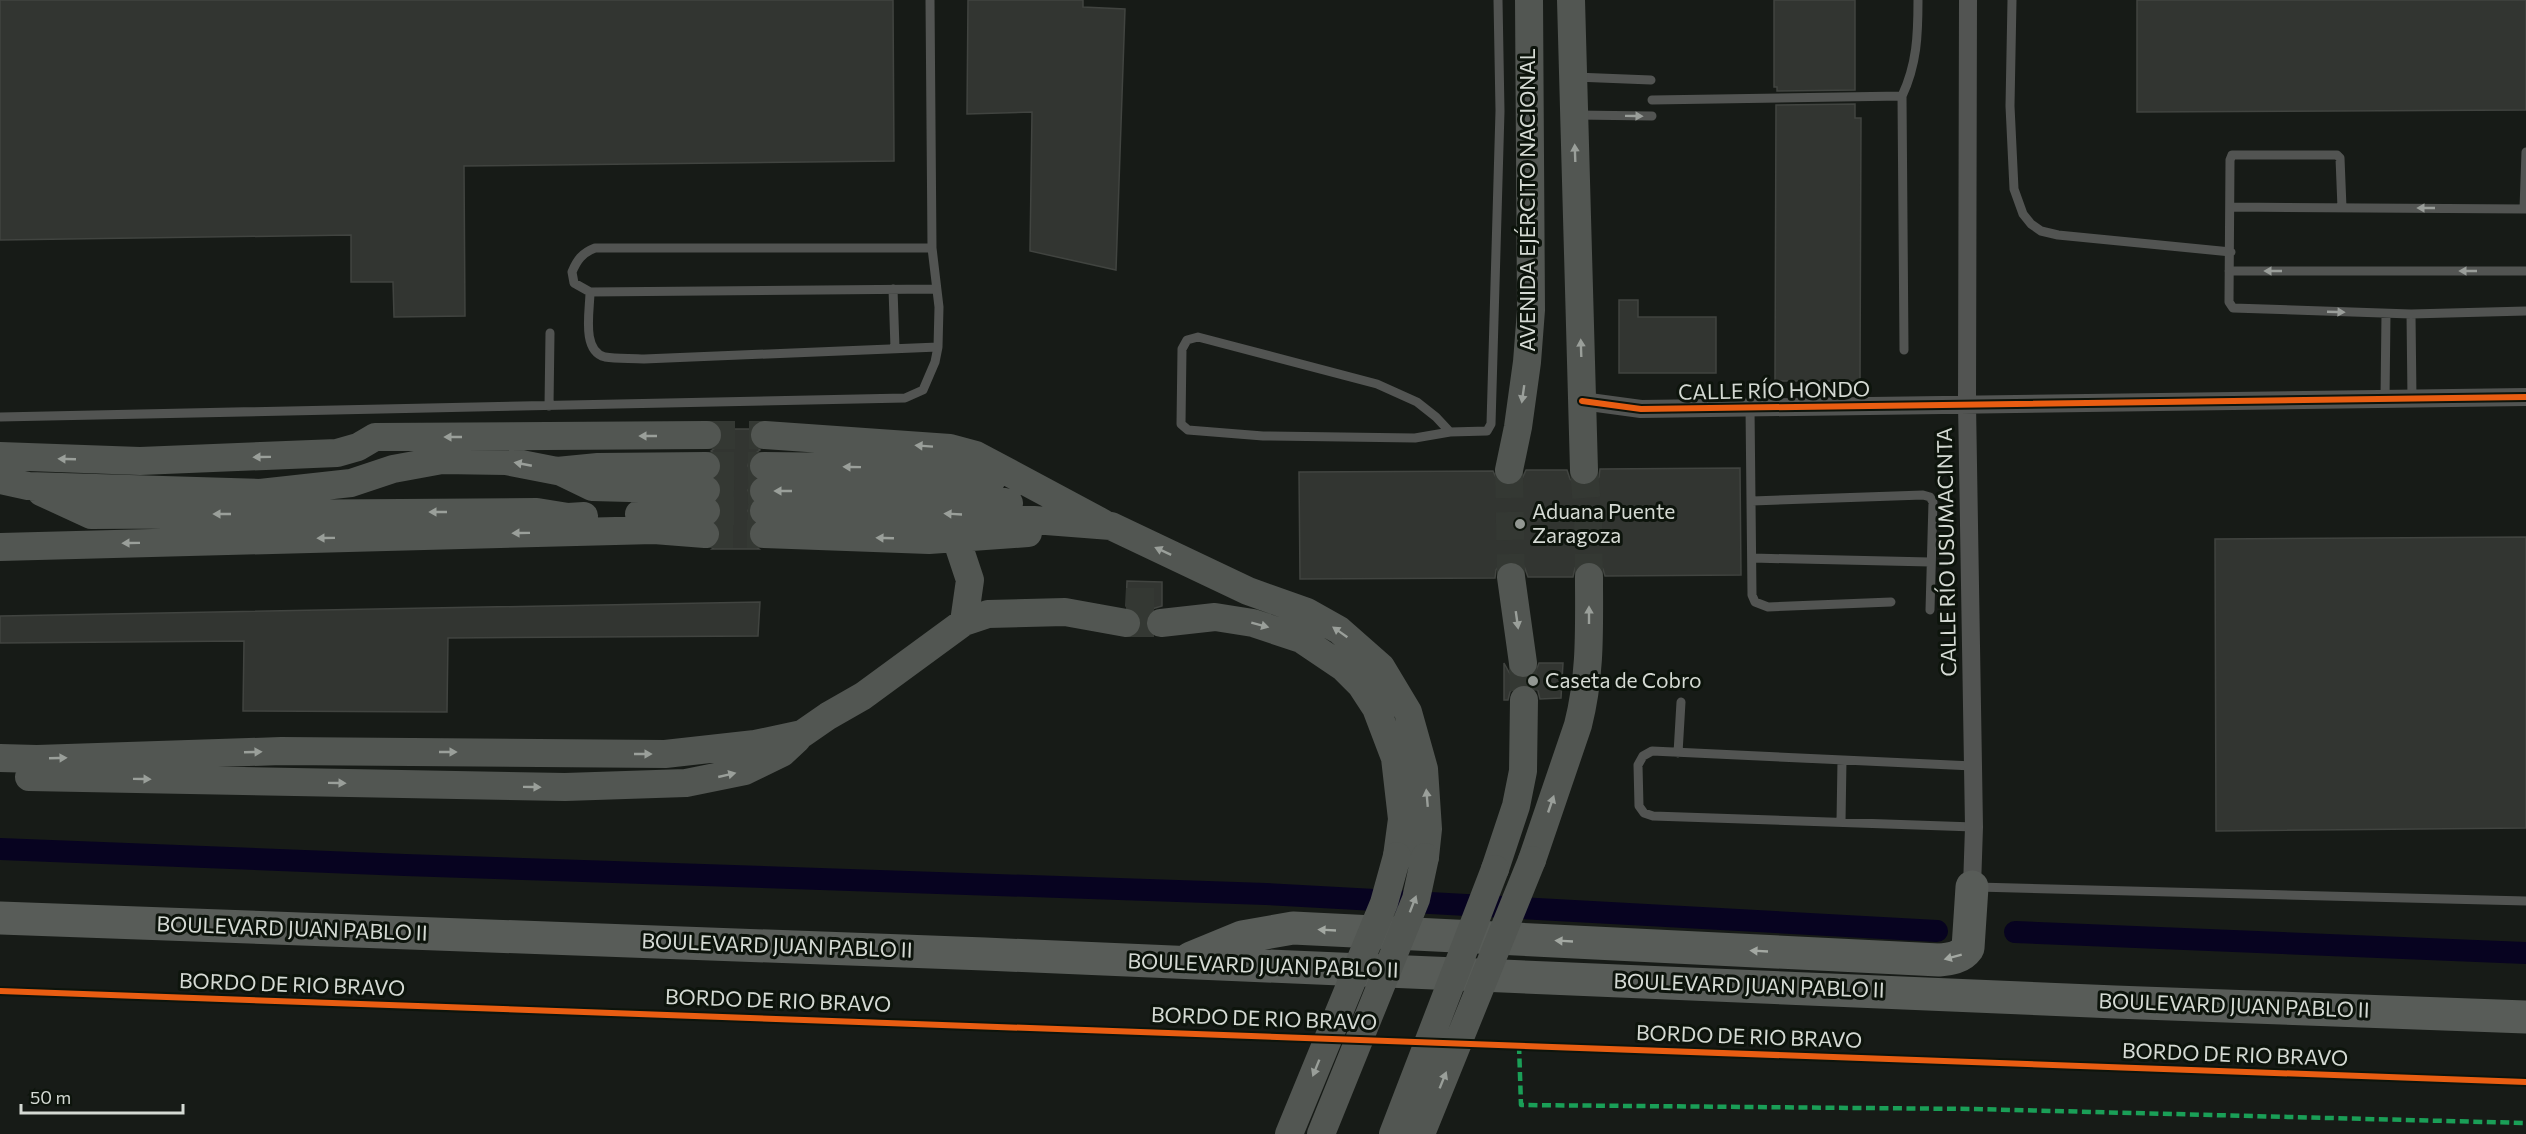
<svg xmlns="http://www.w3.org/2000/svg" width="2526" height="1134" font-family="Commissioner,sans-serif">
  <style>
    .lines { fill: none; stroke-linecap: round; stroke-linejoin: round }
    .canal { stroke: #070320; stroke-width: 22 }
    .building { fill: #323531; stroke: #414440; stroke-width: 1.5 }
    .primary-tunnel { stroke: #343833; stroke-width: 28; stroke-dasharray: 28 14; stroke-linecap: butt }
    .lane { stroke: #525452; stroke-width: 9 }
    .street { stroke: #525452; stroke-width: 18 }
    .primary { stroke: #525652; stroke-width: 28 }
    .highway { stroke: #585c58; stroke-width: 33 }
    .primary-bridge { stroke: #525652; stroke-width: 28 }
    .quiet { stroke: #1a9f57; stroke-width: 4.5; stroke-dasharray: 9 4.5; stroke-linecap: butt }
    .cycleway-casing { stroke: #0d140c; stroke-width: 10 }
    .cycleway { stroke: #e95d12; stroke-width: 6 }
    .oneway { fill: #9a9e9a }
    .oneway2 { fill: #9a9f9a }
    .oneway3 { fill: #a3a8a2 }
    .poi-dot { fill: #929792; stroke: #0d140c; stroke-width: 2 }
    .labels { text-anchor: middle; stroke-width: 6; stroke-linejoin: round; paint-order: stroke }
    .street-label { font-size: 21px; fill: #d5dad4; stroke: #0d140c }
    .poi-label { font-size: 21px; fill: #d5dad4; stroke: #0d140c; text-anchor: start }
  </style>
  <rect width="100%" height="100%" fill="#171b17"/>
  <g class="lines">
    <path class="canal" d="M0,849L405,865L1266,894L1937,931
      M2015,932L2526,953"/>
  </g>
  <path class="building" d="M0,0H893L894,161L464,166L465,316L394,317L393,282H351V235L0,240Z
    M968,0H1083V7L1125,9L1116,270L1030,251L1032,112L967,114Z
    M1774,0H1855V90L1777,91V87H1774Z
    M2137,0H2526V110L2137,112Z
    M1855,104V118H1861L1860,381H1775L1776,105Z
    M1619,300H1638V317H1716V373H1619Z
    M722,429H750V442L760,450L750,457L748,466L754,479L748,490L751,501L748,511L753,522L748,534L750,542L759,549H712L718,544L721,536L717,523L722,511L718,500L722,490L717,478L722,466L720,457L711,451L722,443Z
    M1740,468L1741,575L1605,576L1603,569L1598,563L1588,561L1580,563L1575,568L1573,577H1528L1524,566L1517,562L1509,561L1500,564L1496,570L1495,578L1300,579L1299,472L1493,471L1498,482L1506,486H1514L1521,481L1526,470H1567L1570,479L1577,485L1584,486L1593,484L1599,477L1600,469Z
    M2526,537V828L2216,831L2215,539Z
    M1127,581L1162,582V606L1152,609L1146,616L1145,624L1147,631H1140L1142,618L1137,611L1126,606Z
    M760,602L758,636L448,638L447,712L243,711L244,641L0,643V616Z
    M1504,663L1510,674L1516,678L1525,679L1534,676L1539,663H1563L1561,698L1540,699L1538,691L1533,686L1524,684L1515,686L1510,692L1508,700H1504Z"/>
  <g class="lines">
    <path class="primary-tunnel" d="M707,435H765
      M706,466H764
      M1509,470L1511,577
      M1584,470L1588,518L1589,577
      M706,490L764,491
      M706,511H764
      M705,534H764
      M1126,602H1162
      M1126,623H1161
      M1523,663L1524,700"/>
    <path class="lane" d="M2012,0L2010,106L2014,189L2023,214L2031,224L2041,231L2058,235L2231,252
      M1575,77L1651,80
      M1652,100L1902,96
      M1576,115L1652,116
      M2230,207L2526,209
      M2342,208L2340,158L2337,155H2232L2230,160L2229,302L2233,308L2411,314L2526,311
      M2524,209L2526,152
      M932,248H595C582,253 577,260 572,272L574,283L590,292L936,289
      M2229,271H2526
      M893,289L895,348
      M590,292C590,310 581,351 605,357C617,359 631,358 644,359L938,347
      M2411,314L2412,399
      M1904,350L1902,96C1917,64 1918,35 1918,0
      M2385,399L2386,314
      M549,406L550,333
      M1750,407L1752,595L1755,602L1768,607L1891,602
      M0,417L905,398L923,390L935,362L938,347L939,307L932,248L930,0
      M1450,432L1436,417L1417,402L1377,384L1198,337L1187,340L1182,349L1181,424L1188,430L1263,436L1415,438L1450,432L1487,431L1491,424L1500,111L1498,0
      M1752,501L1923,495L1930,497L1933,502L1930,610
      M1752,558L1930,562
      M1678,753L1681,702
      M1973,766L1652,751L1643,756L1638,765L1639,806L1644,813L1653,816L1974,827
      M1841,822L1842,760
      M1977,887L2526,901"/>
    <path class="street" d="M1968,0L1967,404L1974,827L1972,887
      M1582,401L1641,409L2526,397"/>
    <path class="primary" d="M1571,0L1584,470
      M765,435L950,448L976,455L1103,523
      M0,456L140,461L337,453L358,447L375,437L707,435
      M764,466L943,468L970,472L991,481
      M1509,470L1518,427L1527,362L1531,310L1529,0
      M561,472L592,487L706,490
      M0,480L28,486L260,493L351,483L393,469L442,460L506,461L557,471L598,467L706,466
      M764,491H941L976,495L1009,503
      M41,492L91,515L537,512L568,517L584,516
      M764,511L930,512L1111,526L1248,591L1307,612L1339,630L1381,667L1408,712L1424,769L1428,829L1425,857
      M639,514L706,511
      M764,534L929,540L1028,533
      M956,538L970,580L964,622
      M0,547L654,530L705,534
      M1511,577L1523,663
      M1161,623L1215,617L1253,623L1301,639L1344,668L1361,685L1376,708L1395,758L1402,819L1397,856
      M0,758L37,759L281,751L665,754L755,744L802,734L828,716L863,696L964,622L988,614L1065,612L1126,623
      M29,777L565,787L686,783L745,771L782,753L797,739
      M1532,860L1578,725C1591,674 1589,628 1589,577
      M1495,869L1516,806L1523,771L1524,700"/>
    <path class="highway" d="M0,918L985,954L2115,1002L2526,1017
      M1191,958L1242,937L1293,928L1939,960C1950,959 1961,958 1968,948L1972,887"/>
    <path class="primary-bridge" d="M1289,1134L1384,903L1397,856
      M1321,1134L1416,899L1425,857
      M1393,1134L1495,869
      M1421,1134L1532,860"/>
    <path class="quiet" d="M1519,1045L1521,1105L1975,1109L2526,1123"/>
    <defs>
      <path id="cycleway" d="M1582,401L1641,409L2526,397
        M0,991L2526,1082"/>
    </defs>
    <use href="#cycleway" class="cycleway-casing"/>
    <use href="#cycleway" class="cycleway"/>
  </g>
  <defs><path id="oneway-solid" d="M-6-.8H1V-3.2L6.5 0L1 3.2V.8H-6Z" transform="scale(1.5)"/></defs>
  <g class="oneway">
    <use href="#oneway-solid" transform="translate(1634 116) rotate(1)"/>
    <use href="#oneway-solid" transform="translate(2426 208) rotate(-180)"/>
    <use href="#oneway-solid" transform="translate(2273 271) rotate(-180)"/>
    <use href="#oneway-solid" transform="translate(2468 271) rotate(-180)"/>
    <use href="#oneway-solid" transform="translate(2336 312) rotate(2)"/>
  </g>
  <g class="oneway2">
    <use href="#oneway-solid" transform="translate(1575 153) rotate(-92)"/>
    <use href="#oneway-solid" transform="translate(1581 348) rotate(-92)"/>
    <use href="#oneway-solid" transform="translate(1523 394) rotate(98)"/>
    <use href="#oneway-solid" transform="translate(648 436) rotate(180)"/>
    <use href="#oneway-solid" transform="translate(453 437) rotate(180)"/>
    <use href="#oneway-solid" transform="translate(924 446) rotate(-176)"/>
    <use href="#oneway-solid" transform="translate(262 457) rotate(179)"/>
    <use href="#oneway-solid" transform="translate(67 459) rotate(-178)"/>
    <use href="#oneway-solid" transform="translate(523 464) rotate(-169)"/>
    <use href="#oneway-solid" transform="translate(852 467) rotate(-179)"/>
    <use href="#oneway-solid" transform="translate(783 491) rotate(-180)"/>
    <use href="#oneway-solid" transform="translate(438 512) rotate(180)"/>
    <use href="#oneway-solid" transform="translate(222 514) rotate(180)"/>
    <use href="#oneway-solid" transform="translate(953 514) rotate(-177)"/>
    <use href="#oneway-solid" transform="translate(521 533) rotate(179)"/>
    <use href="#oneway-solid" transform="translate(326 538) rotate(179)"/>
    <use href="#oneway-solid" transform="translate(885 538) rotate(-178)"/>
    <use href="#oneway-solid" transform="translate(131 543) rotate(179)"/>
    <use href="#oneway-solid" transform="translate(1163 551) rotate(-155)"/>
    <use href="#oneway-solid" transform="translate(1589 615) rotate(-90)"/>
    <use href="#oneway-solid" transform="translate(1517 620) rotate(82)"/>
    <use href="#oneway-solid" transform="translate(1260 625) rotate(15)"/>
    <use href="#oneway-solid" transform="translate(1340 632) rotate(-145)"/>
    <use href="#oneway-solid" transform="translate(253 752) rotate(-2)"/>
    <use href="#oneway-solid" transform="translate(448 752)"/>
    <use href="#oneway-solid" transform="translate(643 754)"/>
    <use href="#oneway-solid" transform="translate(58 758) rotate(-2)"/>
    <use href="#oneway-solid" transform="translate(727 775) rotate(-13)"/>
    <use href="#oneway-solid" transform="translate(142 779) rotate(1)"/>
    <use href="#oneway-solid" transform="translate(337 783) rotate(1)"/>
    <use href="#oneway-solid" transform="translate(532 787) rotate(1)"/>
    <use href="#oneway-solid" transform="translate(1427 798) rotate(-95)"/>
    <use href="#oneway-solid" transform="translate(1551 804) rotate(-71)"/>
    <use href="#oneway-solid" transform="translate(1413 904) rotate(-69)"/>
    <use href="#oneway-solid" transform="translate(1316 1068) rotate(112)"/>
    <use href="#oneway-solid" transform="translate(1443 1080) rotate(-68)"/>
  </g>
  <g class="oneway3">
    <use href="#oneway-solid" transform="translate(1327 930) rotate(-177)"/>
    <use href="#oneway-solid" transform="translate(1564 941) rotate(-177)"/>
    <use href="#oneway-solid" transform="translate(1759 951) rotate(-177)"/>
    <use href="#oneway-solid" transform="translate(1953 957) rotate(165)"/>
  </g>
  <g class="poi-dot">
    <circle cx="1520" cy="524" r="6"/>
    <circle cx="1533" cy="681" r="6"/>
  </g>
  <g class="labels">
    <g class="street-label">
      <text transform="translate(1528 200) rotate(-90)" y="7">AVENIDA EJÉRCITO NACIONAL</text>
      <text transform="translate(1774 391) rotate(-1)" y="7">CALLE RÍO HONDO</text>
      <text transform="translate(1947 552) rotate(-91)" y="7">CALLE RÍO USUMACINTA</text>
      <text transform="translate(292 929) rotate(2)" y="7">BOULEVARD JUAN PABLO II</text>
      <text transform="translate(777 946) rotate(2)" y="7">BOULEVARD JUAN PABLO II</text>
      <text transform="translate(1263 966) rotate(2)" y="7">BOULEVARD JUAN PABLO II</text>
      <text transform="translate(292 985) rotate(2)" y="7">BORDO DE RIO BRAVO</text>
      <text transform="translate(1749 986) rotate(2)" y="7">BOULEVARD JUAN PABLO II</text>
      <text transform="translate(778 1001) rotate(2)" y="7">BORDO DE RIO BRAVO</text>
      <text transform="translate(2234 1006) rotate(2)" y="7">BOULEVARD JUAN PABLO II</text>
      <text transform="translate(1264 1019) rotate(2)" y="7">BORDO DE RIO BRAVO</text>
      <text transform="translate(1749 1037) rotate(2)" y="7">BORDO DE RIO BRAVO</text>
      <text transform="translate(2235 1055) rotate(2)" y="7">BORDO DE RIO BRAVO</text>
    </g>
    <g class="poi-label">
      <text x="1532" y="519">Aduana Puente<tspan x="1532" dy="24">Zaragoza</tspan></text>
      <text x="1545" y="688">Caseta de Cobro</text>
    </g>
  </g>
  <path d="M21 1104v9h162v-9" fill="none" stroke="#d5dad4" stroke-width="3"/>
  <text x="30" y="1104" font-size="18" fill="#d5dad4" stroke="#0d140c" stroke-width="4.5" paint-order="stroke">50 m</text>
</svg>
